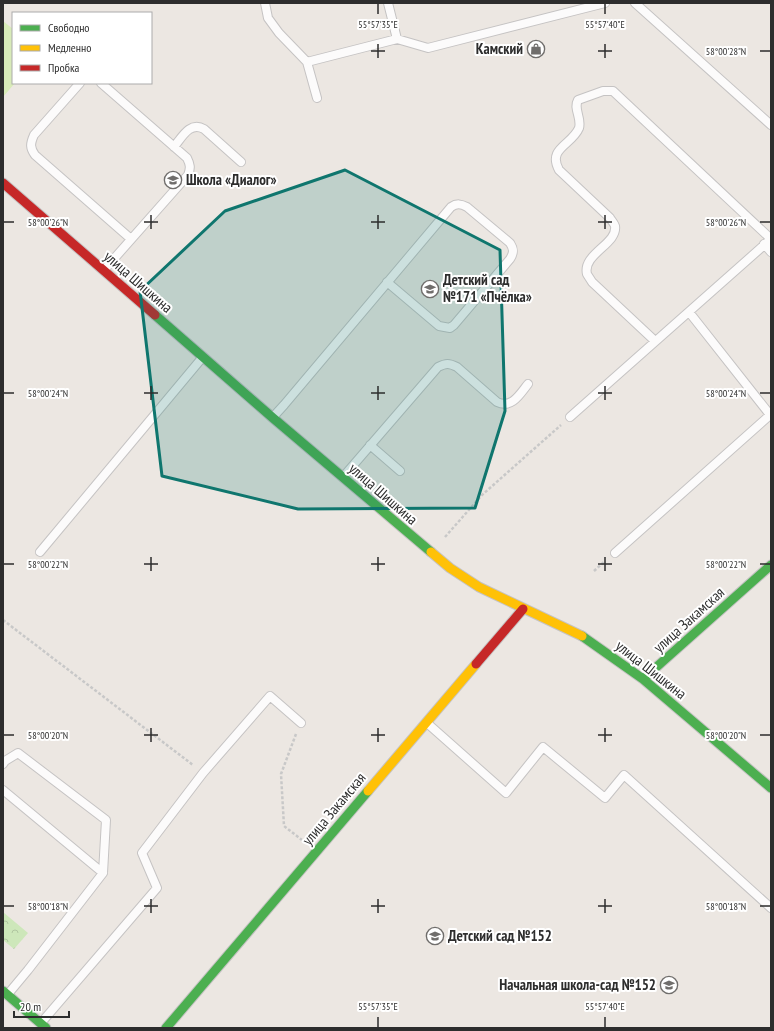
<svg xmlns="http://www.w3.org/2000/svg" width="774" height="1031" font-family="'PT Sans Narrow',sans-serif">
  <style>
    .park { fill: url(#park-crowns) }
    .pitch { fill: #d8ebb8 }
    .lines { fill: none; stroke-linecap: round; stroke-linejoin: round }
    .lane-casing { stroke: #c5c3c3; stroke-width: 10 }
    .fast-casing { stroke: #c5c3c3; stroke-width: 11 }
    .slow-casing { stroke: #c5c3c3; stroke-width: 11 }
    .jam-casing { stroke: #c5c3c3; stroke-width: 11 }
    .path { stroke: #c8c8c8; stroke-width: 2.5; stroke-dasharray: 3 2; stroke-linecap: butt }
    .lane { stroke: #fcfbfb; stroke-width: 8 }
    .fast { stroke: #4caf50; stroke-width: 9 }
    .slow { stroke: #ffc107; stroke-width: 9 }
    .jam { stroke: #c62828; stroke-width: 9 }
    .marked { fill: #0f766e; fill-opacity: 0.2; stroke: #0f766e; stroke-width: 3; stroke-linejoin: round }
    .ticks { fill: none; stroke: #2d2d2d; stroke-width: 1.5 }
    .labels { text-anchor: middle; stroke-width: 4; stroke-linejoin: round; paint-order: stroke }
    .poi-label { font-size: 15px; font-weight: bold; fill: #2d2d2d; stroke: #fff; text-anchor: start }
    .street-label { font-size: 15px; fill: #2d2d2d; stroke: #fff }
    .ticks-label { font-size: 10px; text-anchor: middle; fill: #2d2d2d; stroke: #fff; stroke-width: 4; stroke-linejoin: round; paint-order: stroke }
  </style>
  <defs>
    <pattern id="park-crowns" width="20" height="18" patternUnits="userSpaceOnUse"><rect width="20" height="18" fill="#cde7ba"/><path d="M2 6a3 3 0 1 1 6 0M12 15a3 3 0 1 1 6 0" fill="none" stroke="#b0c6a0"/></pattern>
  </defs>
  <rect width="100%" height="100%" fill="#ece7e2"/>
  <path class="park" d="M3,912L28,933L14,949L3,940Z"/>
  <path class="pitch" d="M3,21L13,29V83H15L3,97Z"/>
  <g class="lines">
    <defs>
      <path id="lane" d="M265,3L268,18L279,33L307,62
        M388,3L397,39
        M635,3L771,125
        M80,83L34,135C30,144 30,148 35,155L131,239
        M101,83L187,158C190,164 191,168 188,175L104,270
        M317,98L307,62L397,39L428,48L605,3
        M174,147C182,137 190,121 204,129L241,162
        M764,244L771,252
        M689,312L771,416
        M655,341L592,282C591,280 588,276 587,274C582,254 618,244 615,226C614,223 611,220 610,218L559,170C547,148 572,145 579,128C582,118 573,109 578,100L603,91H613L771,239
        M273,417L284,405L451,207C457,203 461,204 467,207L510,243C514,249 514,253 510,259L454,325L450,328L439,326L387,282
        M570,417L771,239
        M370,445L400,471
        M343,477L438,367C446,363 449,363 457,367L497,402C512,409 520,394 528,384
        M40,552L202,358
        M615,553L770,415
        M427,723L506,793L543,747L605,798L624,775L771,908
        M3,764L5,761L18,753L106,820L103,873L28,970L8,994
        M3,790L103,873
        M41,1023L157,888L142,853L203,773L270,696L301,723"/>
      <path id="fast" d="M155,315L273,418L431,552
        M582,636L643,679L771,788
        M643,679L771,565
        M3,991L46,1028
        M166,1028L368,791"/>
      <path id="slow" d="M431,552L450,568L479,587L582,636
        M368,791L476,664"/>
      <path id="jam" d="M3,183L155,315
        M476,664L523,609"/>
    </defs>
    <use href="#lane" class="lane-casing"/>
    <use href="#fast" class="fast-casing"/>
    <use href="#slow" class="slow-casing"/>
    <use href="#jam" class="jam-casing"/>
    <path class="path" d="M445,537L482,495L561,425
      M594,571L605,561
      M3,620L193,765
      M296,734L281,774L284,826L302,840"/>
    <use href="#lane" class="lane"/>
    <use href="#fast" class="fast"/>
    <use href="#slow" class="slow"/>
    <use href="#jam" class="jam"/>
  </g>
  <path class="marked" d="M345,170L500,250L505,411L475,508L298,509L162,476L140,291L225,211Z"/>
  <path class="ticks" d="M378,4V14M605,4V14M378,44V58M605,44V58M371,51H385M598,51H612M760,51H770M151,215V229M378,215V229M605,215V229M4,222H14M144,222H158M371,222H385M598,222H612M760,222H770M151,386V400M378,386V400M605,386V400M4,393H14M144,393H158M371,393H385M598,393H612M760,393H770M151,557V571M378,557V571M605,557V571M4,564H14M144,564H158M371,564H385M598,564H612M760,564H770M151,728V742M378,728V742M605,728V742M4,735H14M144,735H158M371,735H385M598,735H612M760,735H770M151,899V913M378,899V913M605,899V913M4,906H14M144,906H158M371,906H385M598,906H612M760,906H770M378,1017V1027M605,1017V1027"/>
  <defs>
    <symbol id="shop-ring" viewBox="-11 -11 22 22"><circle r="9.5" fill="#fff" stroke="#706e6c" stroke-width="1.5"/><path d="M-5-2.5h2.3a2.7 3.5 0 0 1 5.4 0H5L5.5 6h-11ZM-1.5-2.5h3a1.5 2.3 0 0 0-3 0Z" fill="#706e6c"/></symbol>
    <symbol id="school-ring" viewBox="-11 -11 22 22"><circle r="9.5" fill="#fff" stroke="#706e6c" stroke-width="1.5"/><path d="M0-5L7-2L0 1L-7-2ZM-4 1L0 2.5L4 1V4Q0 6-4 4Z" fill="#706e6c"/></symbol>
  </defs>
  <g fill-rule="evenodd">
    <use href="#shop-ring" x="526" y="39" width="20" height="20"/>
    <use href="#school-ring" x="163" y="170" width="20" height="20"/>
    <use href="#school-ring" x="420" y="279" width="20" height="20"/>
    <use href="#school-ring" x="425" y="926" width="20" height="20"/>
    <use href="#school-ring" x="659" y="975" width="20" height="20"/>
  </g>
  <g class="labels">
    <g class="poi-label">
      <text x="523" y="54" text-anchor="end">Камский</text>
      <text x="186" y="185">Школа «Диалог»</text>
      <text x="443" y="285">Детский сад<tspan x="443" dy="17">№171 «Пчёлка»</tspan></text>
      <text x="448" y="941">Детский сад №152</text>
      <text x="656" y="990" text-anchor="end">Начальная школа-сад №152</text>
    </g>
    <g class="street-label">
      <text transform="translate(138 282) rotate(41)" y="5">улица Шишкина</text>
      <text transform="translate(383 494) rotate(41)" y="5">улица Шишкина</text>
      <text transform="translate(689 620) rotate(-42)" y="5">улица Закамская</text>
      <text transform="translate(651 670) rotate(38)" y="5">улица Шишкина</text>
      <text transform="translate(334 809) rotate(-50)" y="5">улица Закамская</text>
    </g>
  </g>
  <g class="ticks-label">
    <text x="378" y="28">55°57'35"E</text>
    <text x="605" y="28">55°57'40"E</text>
    <text x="726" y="55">58°00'28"N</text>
    <text x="48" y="226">58°00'26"N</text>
    <text x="726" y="226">58°00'26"N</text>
    <text x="48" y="397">58°00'24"N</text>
    <text x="726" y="397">58°00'24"N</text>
    <text x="48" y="568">58°00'22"N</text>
    <text x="726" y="568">58°00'22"N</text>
    <text x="48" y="739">58°00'20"N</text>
    <text x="726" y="739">58°00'20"N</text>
    <text x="48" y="910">58°00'18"N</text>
    <text x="726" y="910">58°00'18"N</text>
    <text x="378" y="1010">55°57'35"E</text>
    <text x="605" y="1010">55°57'40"E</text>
  </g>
  <rect width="774" height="1031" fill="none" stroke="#2d2d2d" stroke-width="8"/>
  <rect x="12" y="12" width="140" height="72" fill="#ffffff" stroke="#ababab"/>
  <rect x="20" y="25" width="20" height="6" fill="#4caf50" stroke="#ababab"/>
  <text x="48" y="32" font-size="12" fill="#2d2d2d">Свободно</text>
  <rect x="20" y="45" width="20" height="6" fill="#ffc107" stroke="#ababab"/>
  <text x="48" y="52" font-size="12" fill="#2d2d2d">Медленно</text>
  <rect x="20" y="65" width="20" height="6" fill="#c62828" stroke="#ababab"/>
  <text x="48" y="72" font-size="12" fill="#2d2d2d">Пробка</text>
  <path d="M14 1011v6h55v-6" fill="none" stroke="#2d2d2d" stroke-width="2"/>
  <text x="20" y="1011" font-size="12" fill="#2d2d2d" stroke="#ffffff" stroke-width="3" paint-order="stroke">20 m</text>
</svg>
